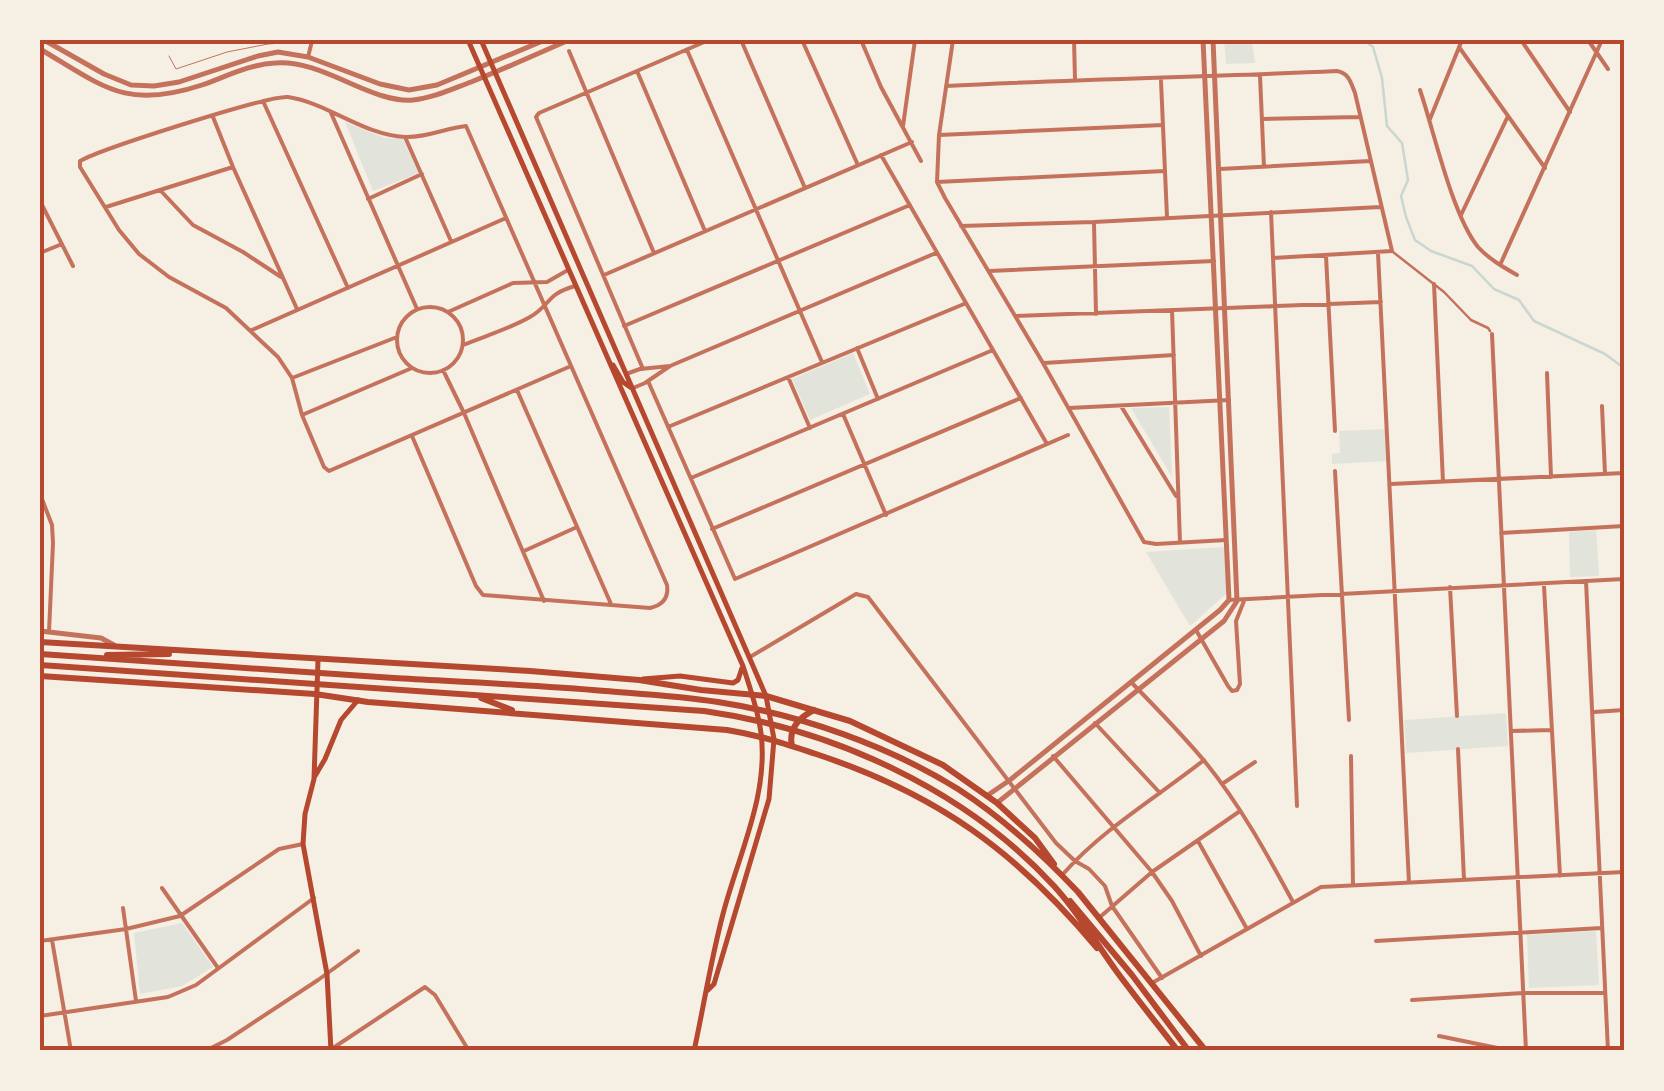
<svg xmlns="http://www.w3.org/2000/svg" width="1664" height="1091" font-family="'Noto Sans',sans-serif">
  <style>
    .green { fill: #e2e4dc }
    .lines { fill: none; stroke-linecap: round; stroke-linejoin: round }
    .stream { stroke: #c9d6d2; stroke-width: 2.5 }
    .service { stroke: #c5725c; stroke-width: 1 }
    .pedestrian { stroke: #c5725c; stroke-width: 2.5 }
    .minor { stroke: #c5725c; stroke-width: 4 }
    .tertiary { stroke: #c5725c; stroke-width: 5 }
    .secondary { stroke: #b5482f; stroke-width: 5 }
    .trunk { stroke: #b5482f; stroke-width: 6 }
    .neatline { fill: none; stroke: #b5482f; stroke-width: 4 }
  </style>
  <rect width="100%" height="100%" fill="#f6efe4"/>
  <path class="green" d="M1224,40H1252L1255,63L1226,64Z
    M345,122L385,138L403,139L419,173L373,191Z
    M853,353L870,394L810,420L792,379Z
    M1169,407L1172,477L1131,408Z
    M1385,429L1386,461L1332,464V454L1340,453L1339,431Z
    M1596,530L1599,576L1570,577L1569,532Z
    M1224,547L1227,593L1190,626L1146,552Z
    M1506,713L1508,746L1406,753L1404,720Z
    M182,923L213,967L182,986L140,994L134,933Z
    M1596,931L1599,985L1529,988L1527,935Z"/>
  <g class="lines">
    <path class="stream" d="M1364,40L1373,47L1382,78L1387,126L1402,143L1408,180L1401,196L1406,217L1415,240L1431,251L1472,266L1494,289L1519,300L1534,321L1605,354L1624,368"/>
    <path class="service" d="M169,56L176,69L227,52L268,44L309,41"/>
    <path class="pedestrian" d="M1393,252L1444,292L1471,320L1488,328L1490,331"/>
    <path class="minor" d="M741,40L805,188
      M802,40L857,163
      M861,40L881,87L921,161
      M953,40L939,135L937,182L945,198L1043,363L1144,542L1156,544L1226,540
      M1074,40L1075,79
      M1521,40L1570,112
      M1588,40L1608,69
      M1459,47L1545,168
      M687,50L822,362
      M569,51L654,253
      M308,57L312,41L314,40
      M637,71L705,231
      M1260,76L1264,167
      M1161,81L1167,217
      M946,86C1076,79 1207,77 1337,71C1349,73 1351,83 1355,93L1392,251L1273,258
      M1420,90C1434,131 1452,215 1478,247C1489,259 1503,267 1517,275
      M263,101L348,288
      M331,113L417,309
      M213,117L233,167L297,309
      M1262,119L1360,117
      M1430,119L1462,40
      M903,126L915,40
      M939,135L1163,125
      M405,137L451,241
      M881,155L1047,444
      M1220,169L1370,161
      M937,182L1165,171
      M160,190L193,225L243,252L281,277
      M368,199L422,174
      M40,201L73,266
      M106,207L233,167
      M1271,212L1297,806
      M1461,215L1508,116
      M1094,223L1096,314
      M961,226L1094,222L1380,207
      M40,253L62,244
      M1378,253L1409,883
      M1326,256L1335,431
      M1500,265L1602,40
      M989,271L1214,261
      M604,275L912,142
      M1434,284L1443,482
      M397 340a33 33 0 1 1 66 0a33 33 0 1 1-66 0Z
      M1172,310L1180,543
      M448,312L513,283L547,282L568,270
      M1016,316L1381,302
      M624,326L910,205
      M252,330L506,218
      M1492,334L1526,1051
      M463,345C485,336 509,329 530,317C551,305 546,294 575,286
      M857,348L878,399
      M1044,363L1174,355
      M643,369L536,117L539,113L709,40
      M443,370L464,413L544,601
      M1547,373L1551,477
      M626,374L640,369L670,366
      M788,377L810,428
      M292,378L397,337
      M648,381L735,579L1068,435
      M633,388L645,383L670,366L936,253
      M517,390L611,604
      M1121,406L1176,496
      M1602,406L1605,474
      M1069,408L1229,400
      M843,414L886,515
      M302,415L412,368
      M668,427L964,304
      M412,436L476,586L483,595L650,608C663,605 669,598 667,585L466,126C446,128 426,138 405,137C363,135 328,103 288,97C269,95 101,149 80,161V167L119,230L139,254L169,277L226,308L278,357L292,378L302,415L324,467L329,471L571,366
      M1335,471L1349,720
      M691,478L993,350
      M1391,484L1624,473
      M40,494L52,525L53,543L49,632
      M712,529L1021,398
      M1501,533L1624,526
      M524,551L577,527
      M1586,581L1608,1051
      M1544,586L1560,876
      M1450,587L1457,716
      M1229,600L1624,579
      M1196,630L1228,686L1232,691L1237,690L1240,684L1236,621L1244,601
      M750,657L856,594L868,597L1056,843L1075,861L1089,869L1105,886L1112,906L1162,978
      M1131,682C1156,708 1183,735 1206,763C1240,805 1267,854 1293,902
      M1594,712L1624,710
      M1095,723L1160,793
      M1511,731L1551,730
      M1458,749L1464,879
      M1053,756L1152,872L1172,901L1201,956
      M1351,756L1353,885
      M1222,784L1255,762
      M1198,841L1247,929
      M1064,873C1103,829 1157,797 1204,760
      M162,888L218,968
      M123,908L136,1001
      M1100,917L1152,872L1240,811
      M52,940L71,1051
      M40,941L126,929L180,916L279,849L303,844
      M1376,941L1601,928
      M1152,983L1321,887L1624,872
      M1412,1000L1523,993H1605
      M40,1016L168,997L196,985L314,898
      M1439,1036L1512,1051
      M333,1048L425,987L435,995L469,1051
      M205,1051L227,1040L318,980L358,951"/>
    <path class="tertiary" d="M44,40L104,74L131,85L154,86L179,82L258,56L278,52L308,57L380,84L409,90L437,85L545,40
      M40,49C104,87 126,110 202,85C225,77 250,64 275,63C312,60 349,86 383,96C393,99 403,101 413,100C433,98 452,89 471,82C504,69 537,54 569,40
      M40,631L101,638L114,645
      M988,795L1010,780L1220,610L1229,600L1203,40
      M997,803L1224,621L1237,601L1213,40"/>
    <path class="secondary" d="M468,40L743,666C750,688 758,710 761,733C769,795 738,856 723,914C711,959 704,1005 694,1051
      M481,40L766,696L774,739L769,799L714,984L708,990
      M613,365L623,382L630,387
      M318,660L314,779L305,814L303,844L327,974L331,1051
      M643,679L680,676L733,683L738,680L742,668
      M315,776L325,759L341,720L358,700"/>
    <path class="trunk" d="M40,642L530,671L639,680L701,690L766,696L850,721L943,765L997,803L1035,838L1054,864
      M40,654C158,661 276,671 394,678C465,682 535,685 605,691C643,694 681,696 718,702C801,715 887,745 958,789C1003,818 1042,854 1078,892L1206,1051
      M107,655L169,654
      M40,665L704,711C832,729 965,789 1054,886C1078,912 1096,943 1117,972C1137,999 1158,1025 1178,1051
      M40,676L315,694L368,702L727,730C759,735 785,744 816,754C937,794 1016,851 1097,948
      M481,698L512,710
      M792,746C788,728 800,717 814,710
      M1070,901L1132,975L1189,1051"/>
  </g>
  <rect width="1664" height="1091" fill="none" stroke="#f6efe4" stroke-width="85"/>
  <rect x="42" y="42" width="1580" height="1006" class="neatline"/>
</svg>
